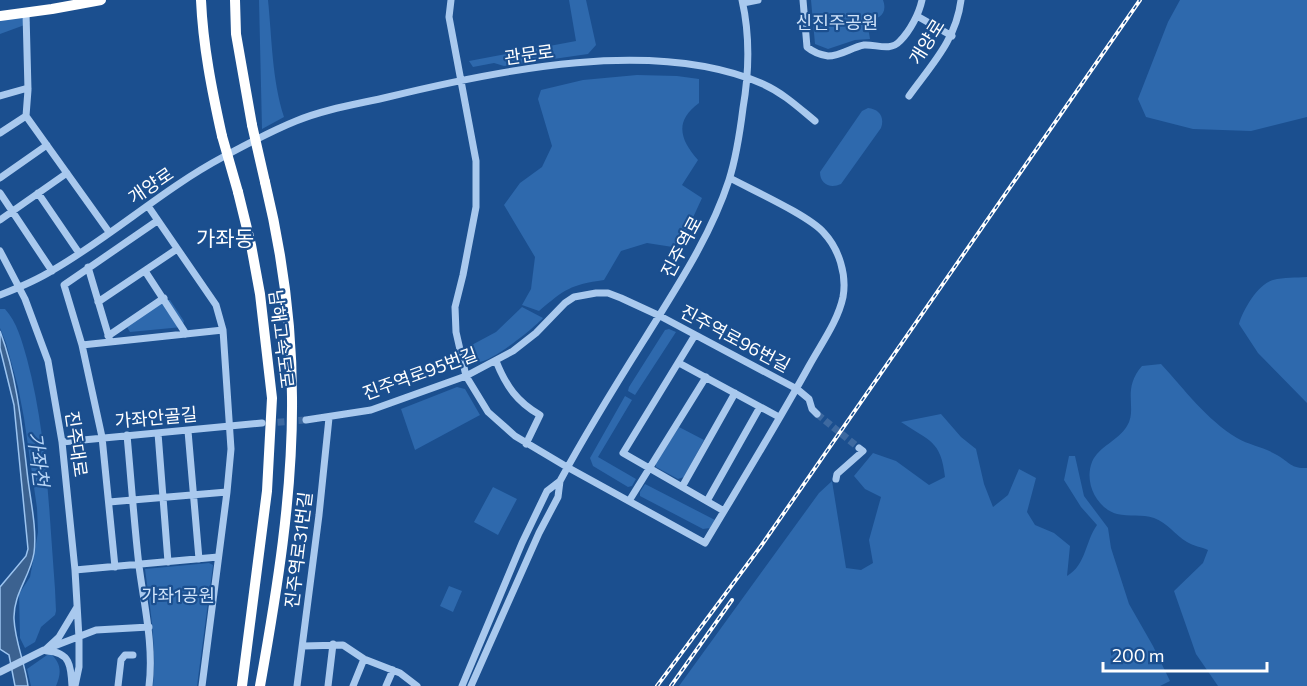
<svg xmlns="http://www.w3.org/2000/svg" width="1307" height="686" font-family="Commissioner,'Noto Sans KR',sans-serif">
  <style>
    .green { fill: #2e69ad }
    .water { fill: #3c6290; stroke: #9cc4f0; stroke-width: 1.5 }
    .lines { fill: none; stroke-linecap: round; stroke-linejoin: round }
    .minor-tunnel { stroke: #3d69a0; stroke-width: 7; stroke-dasharray: 7 3.5; stroke-linecap: butt }
    .minor { stroke: #a9c9ee; stroke-width: 7 }
    .highway { stroke: #fff; stroke-width: 10 }
    .rail-casing { stroke: #fff; stroke-width: 4 }
    .rail { stroke: #1b4f8f; stroke-width: 1.5; stroke-dasharray: 4.5; stroke-linecap: butt }
    .highway-bridge { stroke: #fff; stroke-width: 10 }
    .labels { text-anchor: middle; stroke-width: 4.5; stroke-linejoin: round; paint-order: stroke }
    .park-label { font-size: 18px; fill: #cfe3fa; stroke: #1b4f8f }
    .street-label { font-size: 18px; fill: #fff; stroke: #1b4f8f }
    .water-label { font-size: 20px; font-style: italic; fill: #b5d3f5; stroke: #1b4f8f }
    .quarter-label { font-size: 21px; fill: #fff; stroke: #1b4f8f }
  </style>
  <rect width="100%" height="100%" fill="#1b4f8f"/>
  <path class="green" d="M259,0H268C272,39 272,80 284,117L262,129Z
    M569,0H586L596,45L588,54L504,66L494,63L473,67L469,61L576,41Z
    M811,0H883C888,14 879,19 867,21L870,39L855,40L828,49L815,44Z
    M1180,0H1307V117L1251,131L1193,129L1146,117L1138,99L1168,22Z
    M27,17L30,23L0,34V19Z
    M637,75L677,76L699,79V103C674,121 680,140 698,160L682,185L702,198L679,248L647,243L621,251L604,280C570,285 565,289 539,311L522,305L531,289L535,257L504,205L520,183L542,167L552,146L538,99L541,90L583,80Z
    M868,108C879,109 885,117 881,128L841,184C830,189 820,184 820,172L862,111Z
    M1307,277V403L1258,353L1239,324C1243,310 1258,284 1273,280C1284,277 1296,278 1307,277Z
    M164,300H170L184,321L182,327L130,332L127,327Z
    M522,307L543,318C534,328 493,361 479,362C476,362 473,361 470,360L468,347L496,332Z
    M0,309H5C17,322 22,341 27,359C47,434 49,512 55,589L56,611L55,615L41,627L35,642L25,648L20,638L19,594L30,577L34,556L38,532L37,508L24,418L18,387L6,343L0,328Z
    M669,329L676,332L635,395L628,391L629,387L665,330Z
    M1161,364C1184,389 1207,420 1237,438C1249,445 1263,447 1275,454C1289,461 1290,469 1307,468V686H1218L1196,654L1174,591L1203,563L1208,550C1202,547 1193,546 1187,542C1175,535 1168,523 1154,518C1142,514 1129,517 1117,514C1096,508 1084,482 1092,462C1099,446 1118,441 1127,426C1138,408 1121,390 1142,366Z
    M457,387L465,389L480,415L415,450L401,409Z
    M625,396L632,400L598,457L636,479L632,486L628,487L593,466L590,458Z
    M941,414L961,437L976,449L984,484L993,507L1008,495L1019,469L1036,478L1027,512L1035,525L1054,533L1070,546L1067,576C1086,565 1085,542 1097,525L1081,507L1064,480L1069,456H1075L1084,496L1108,528L1111,548L1129,604L1153,646L1170,681L1160,686H679L819,493L832,481L846,568L861,570L873,563L869,540L881,497L865,489L854,476L873,453L896,461L929,485L945,477C941,440 929,441 901,422Z
    M679,427L704,440L684,477L678,479L656,467V463Z
    M645,484L715,520L710,528L703,529L640,496V492Z
    M493,487L517,499L498,535L474,522Z
    M209,563L213,565L197,686H153C157,648 150,607 145,569Z
    M449,586L462,591L453,612L440,606Z
    M50,653C61,663 62,672 56,686H31L27,669Z"/>
  <path class="water" d="M0,331C18,379 22,430 28,480C31,503 37,530 34,553C30,577 13,594 14,619C15,642 25,663 28,686H15L9,655L0,649V587L26,556L28,549L14,405L0,348Z"/>
  <g class="lines">
    <path class="minor-tunnel" d="M817,414L859,448
      M267,423L306,420"/>
    <path class="minor" d="M451,0L449,17L476,161V207L463,275L455,307L456,332L466,376L488,412L515,436L567,467L705,543C740,484 776,426 809,366C821,344 838,321 843,297C847,275 839,249 824,233C810,216 752,190 730,178
      M803,0L807,47C813,52 821,55 828,56C841,56 852,47 864,45C876,44 890,52 900,41C910,31 919,14 922,0
      M743,3L758,0
      M26,13L28,90L26,116
      M917,16L952,36
      M0,96L28,88
      M909,96C932,64 956,40 961,0
      M26,116L109,232
      M0,133L26,116
      M0,178L47,145
      M0,193L52,271
      M38,193L79,253
      M148,206L216,305L223,330L231,449L227,492L202,686
      M0,220L67,173
      M0,251L25,299L48,361L62,442L75,570L79,638V667L75,686
      M88,267L110,341
      M145,271L186,334
      M0,295C18,288 37,280 53,270C112,236 163,189 223,157C247,144 271,131 296,121C325,109 358,104 388,97C499,70 655,37 763,84C783,93 798,107 815,121
      M98,302L177,249
      M695,335L623,453L724,511
      M108,336L164,298
      M82,345L223,330
      M496,361C506,386 517,402 540,415L526,444
      M679,363L779,417
      M306,420L371,410L466,376L513,351L536,333L565,303L574,297L596,293H608L621,298L660,316L797,389L809,399L812,409L817,414
      M188,431L199,559
      M158,433L168,562
      M127,435C131,479 134,522 139,566C144,605 154,646 149,686
      M62,442L262,423
      M836,479L837,474L863,451L859,448
      M682,487L735,393
      M629,501L706,377
      M707,501L760,407
      M109,502L227,492
      M115,567L102,437L82,345L64,285L157,221
      M75,570L218,557
      M303,646L343,645L364,659L400,673L417,686
      M46,649L59,637L77,607
      M47,651C70,652 71,666 72,686
      M0,672L44,650L96,630L149,627
      M118,686L121,660L125,655H133
      M297,686L319,515L329,418
      M328,686L333,644
      M353,686L364,659
      M386,686L393,670
      M462,686L522,543L547,491L560,481
      M471,686L539,533L558,497L560,481C586,433 615,386 644,340C676,288 710,238 729,180C736,158 740,132 743,108C749,73 750,35 742,0"/>
    <path class="highway" d="M201,0C203,46 212,91 222,136
      M235,0L236,34L252,125
      M0,16L52,9L101,0
      M238,192L251,245L260,294L272,398L267,491L242,686
      M260,686C277,591 293,494 292,397C292,324 282,252 265,182"/>
    <defs>
      <path id="rail" d="M657,686L761,546L1140,0
        M671,686L732,600"/>
    </defs>
    <use href="#rail" class="rail-casing"/>
    <use href="#rail" class="rail"/>
    <path class="highway-bridge" d="M252,125L265,182
      M222,136L238,192"/>
  </g>
  <g class="labels">
    <g class="park-label">
      <text x="837" y="29">신진주공원</text>
      <text x="178" y="602">가좌1공원</text>
    </g>
    <g class="street-label">
      <text transform="translate(927 42) rotate(-58)" y="6">개양로</text>
      <text transform="translate(529 55) rotate(-8)" y="6">관문로</text>
      <text transform="translate(151 186) rotate(-34)" y="6">개양로</text>
      <text transform="translate(682 247) rotate(-62)" y="6">진주역로</text>
      <text transform="translate(281 339) rotate(83)" y="6">남해고속도로</text>
      <text transform="translate(735 339) rotate(28)" y="6">진주역로96번길</text>
      <text transform="translate(420 374) rotate(-20)" y="6">진주역로95번길</text>
      <text transform="translate(156 418) rotate(-5)" y="6">가좌안골길</text>
      <text transform="translate(76 444) rotate(82)" y="6">진주대로</text>
      <text transform="translate(299 550) rotate(-83)" y="6">진주역로31번길</text>
    </g>
    <g class="water-label">
      <text transform="translate(38 459) rotate(83)" y="7">가좌천</text>
    </g>
    <g class="quarter-label">
      <text x="225" y="246">가좌동</text>
    </g>
  </g>
  <path d="M1103 662v9h164v-9" fill="none" stroke="#ffffff" stroke-width="3"/>
  <text x="1112" y="662" font-size="18" fill="#ffffff" stroke="#1b4f8f" stroke-width="4.5" paint-order="stroke">200 m</text>
</svg>
